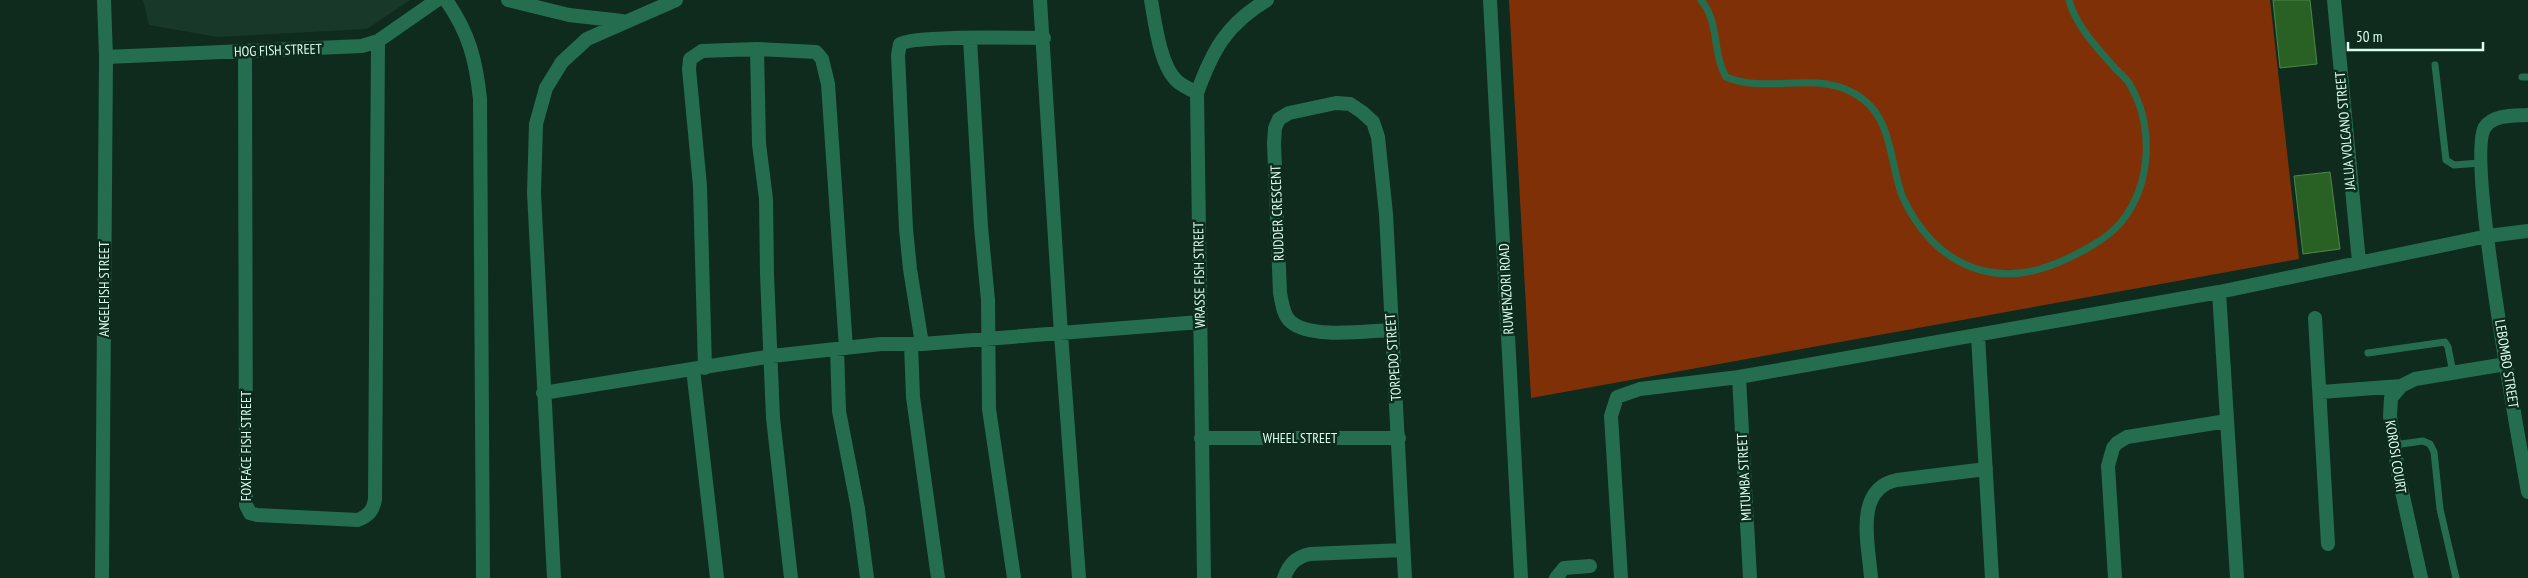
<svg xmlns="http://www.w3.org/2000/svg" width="2528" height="578" font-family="'PT Sans Narrow',sans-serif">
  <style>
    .built { fill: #18382a }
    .green { fill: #803007 }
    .building { fill: #296024; stroke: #4f8649 }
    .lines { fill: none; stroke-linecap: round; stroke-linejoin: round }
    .service { stroke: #256d4f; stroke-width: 7 }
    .minor { stroke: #256d4f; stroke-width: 14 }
    .labels { text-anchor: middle; stroke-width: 5; stroke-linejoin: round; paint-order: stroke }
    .street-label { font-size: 14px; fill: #dcfeec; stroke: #0e2b1e }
  </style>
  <rect width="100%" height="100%" fill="#0e2b1e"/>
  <path class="built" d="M143,0H410L367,29L217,37L149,25Z"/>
  <path class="green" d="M1509,0H2270L2299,259L1531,398Z"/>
  <path class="building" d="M2273,0H2310L2317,64L2280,68Z
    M2330,172L2340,249L2303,254L2294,176Z"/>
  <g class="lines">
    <path class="service" d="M1701,0C1720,23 1712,53 1726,77C1771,96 1822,66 1864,100C1893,123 1890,166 1903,198C1910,213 1920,228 1931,240C1960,270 2000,281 2040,269C2064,262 2107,241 2122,221C2152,183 2154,125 2129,83C2125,77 2118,72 2113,66C2096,46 2076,26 2069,0
      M2435,65L2446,160L2454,165L2480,163
      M2522,77H2528
      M2368,353L2445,342L2448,347L2453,373
      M2394,445L2423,441L2430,444L2434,452L2440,509L2456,578"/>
    <path class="minor" d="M446,0C469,33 476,60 480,99L483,578
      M508,0L569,15L622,21
      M1040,0L1061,334L1079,578
      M1151,0C1155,22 1160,66 1177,81C1182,86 1191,89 1197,93
      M1490,0L1521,578
      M2334,0L2359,262
      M970,39L981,227L988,300L989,409L1014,578
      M757,49L759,144L766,199L767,274L773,418L791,578
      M245,51L246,505L250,513L257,515L358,520C369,515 373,511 375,499L378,41
      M106,57L362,46L378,41L437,0
      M2528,115C2515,116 2494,114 2485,127C2466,155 2519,441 2528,492
      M2219,292L2237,578
      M2315,318L2328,544
      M1391,330C1365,331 1311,339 1291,322C1283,316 1282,302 1280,293L1274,143L1275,128L1279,119L1289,113L1336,103L1350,104L1362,112L1373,122L1378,137L1386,214L1405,578
      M1978,336L1992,578
      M911,344L913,397L938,578
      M922,344L910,269L906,229L898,55L900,44C916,35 1019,38 1044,38
      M837,349L839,411L858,509L867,578
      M705,368L700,186L689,69L690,59L702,51L757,49L816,52L822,59L828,84L846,348
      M693,369L717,578
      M1739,377L1750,578
      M2321,392L2401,386
      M543,393L772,356L881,344H922L1200,322
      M1201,438H1399
      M102,578L106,57L104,0
      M554,578L534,193L536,124L546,88L562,62L587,39L676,0
      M1204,578L1197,93C1213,49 1227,24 1267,0
      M1284,578C1289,564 1296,557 1310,554L1403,550
      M1556,578L1564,568L1590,566
      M1621,578L1611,416L1617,397L1640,389L1739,377L2219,292L2488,236L2528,231
      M1871,578C1869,546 1853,489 1897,480L1986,469
      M2115,578L2108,466L2113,448L2117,443L2127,437L2227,421
      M2421,578L2399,478L2390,416L2391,398L2401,386L2415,379L2506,364"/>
  </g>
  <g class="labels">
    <g class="street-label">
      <text transform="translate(278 50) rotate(-2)" y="5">HOG FISH STREET</text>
      <text transform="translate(2345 131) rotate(-95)" y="5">JALUA VOLCANO STREET</text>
      <text transform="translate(1277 213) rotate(-92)" y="5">RUDDER CRESCENT</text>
      <text transform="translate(1199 275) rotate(-91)" y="5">WRASSE FISH STREET</text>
      <text transform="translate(104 289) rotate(-90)" y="5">ANGELFISH STREET</text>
      <text transform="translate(1506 289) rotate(-93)" y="5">RUWENZORI ROAD</text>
      <text transform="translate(1393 357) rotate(-94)" y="5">TORPEDO STREET</text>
      <text transform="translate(2507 364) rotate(81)" y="5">LEBOMBO STREET</text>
      <text x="1300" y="443">WHEEL STREET</text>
      <text transform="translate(246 446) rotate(-90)" y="5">FOXFACE FISH STREET</text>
      <text transform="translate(2396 457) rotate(81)" y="5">KOROSI COURT</text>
      <text transform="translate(1744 477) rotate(-93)" y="5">MITUMBA STREET</text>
    </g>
  </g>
  <path d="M2348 42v8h135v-8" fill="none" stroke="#dcfeec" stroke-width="2.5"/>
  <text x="2356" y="42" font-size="15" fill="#dcfeec" stroke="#0e2b1e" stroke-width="4" paint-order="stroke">50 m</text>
</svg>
